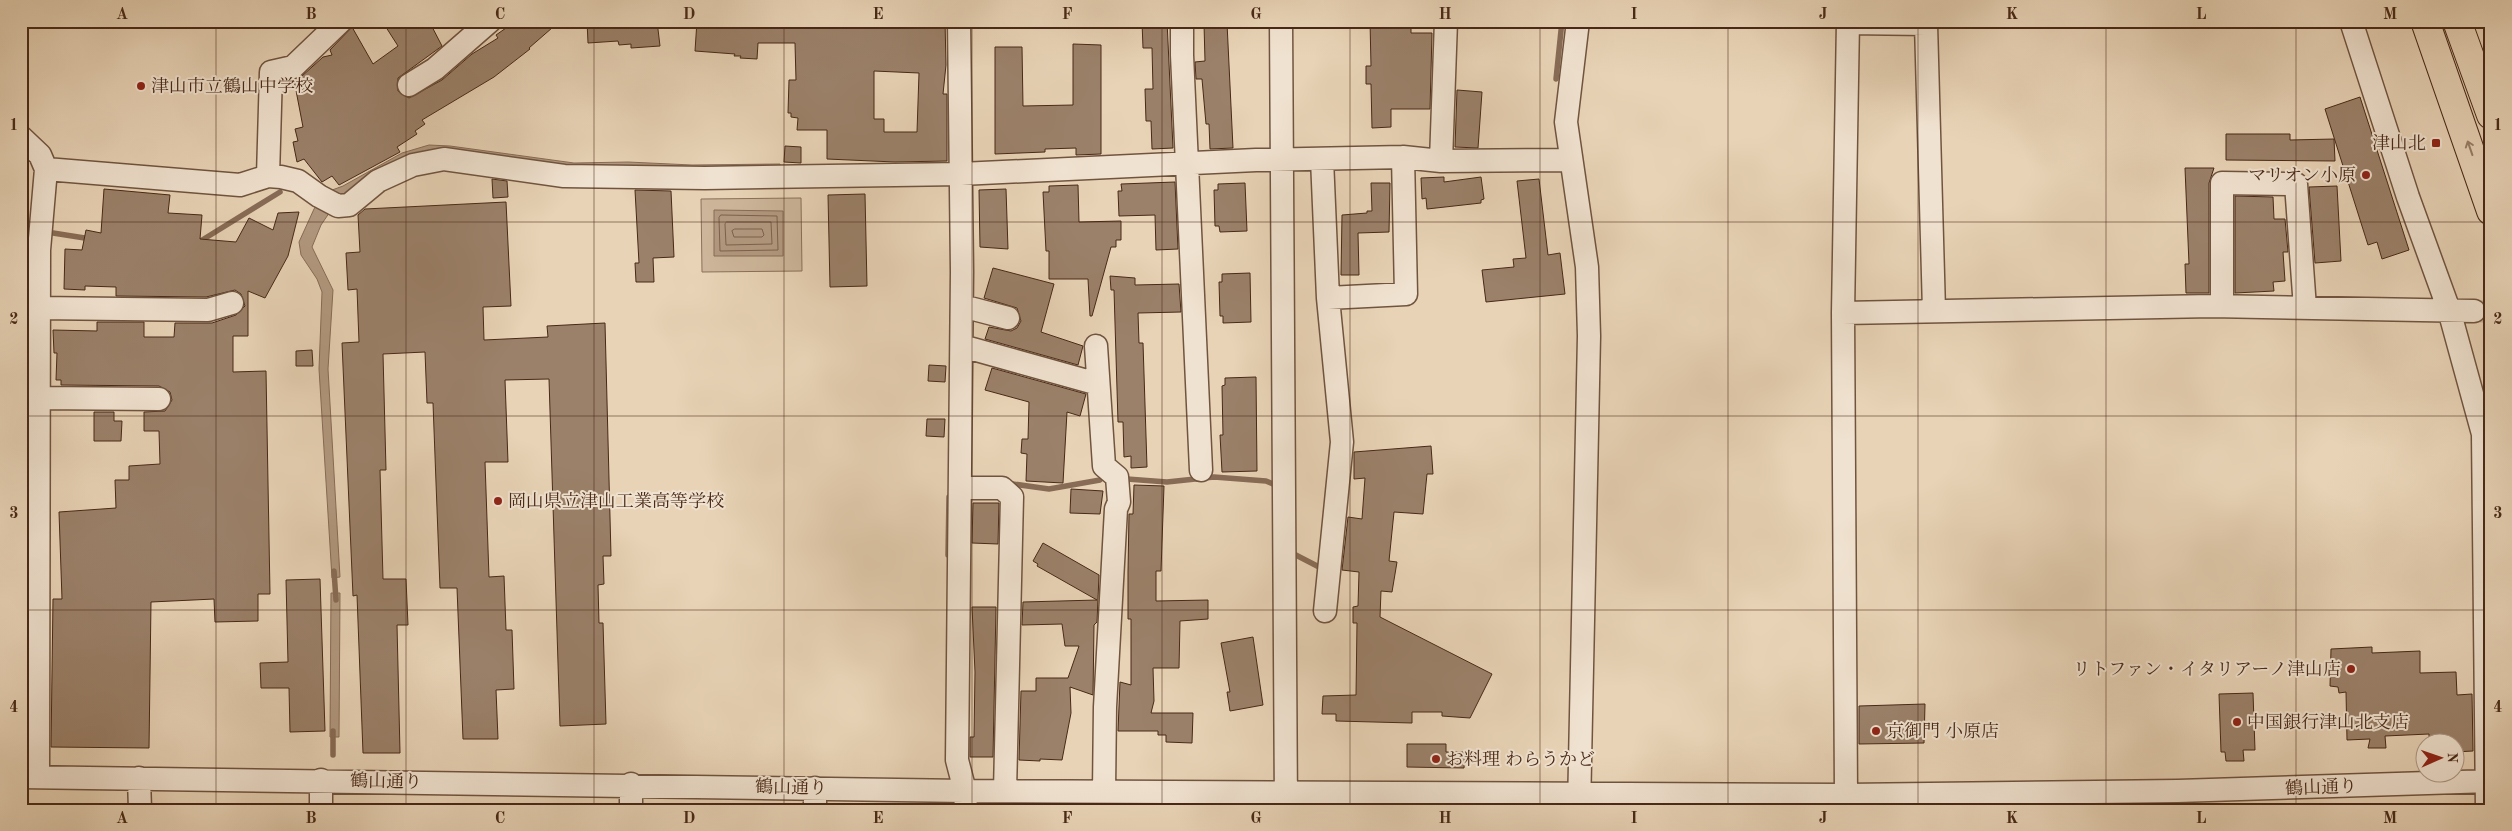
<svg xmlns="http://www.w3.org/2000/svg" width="2512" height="831" font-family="'Old Standard TT','Noto Serif JP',serif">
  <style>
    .green { fill: #cdb69b; stroke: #8a7059 }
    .water { fill: #b29980; stroke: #886c56 }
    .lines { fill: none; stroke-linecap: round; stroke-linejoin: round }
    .shore { stroke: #7d614c; stroke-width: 1 }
    .stream { stroke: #886c56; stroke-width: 5.5 }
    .building { fill: #9b816a; stroke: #482917; fill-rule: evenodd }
    .minor-tunnel { stroke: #c8b196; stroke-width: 22; stroke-dasharray: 22 11; stroke-linecap: butt }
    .minor-casing { stroke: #70543f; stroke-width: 25 }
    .highway-casing { stroke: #482917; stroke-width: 30 }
    .minor { stroke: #f0e2d0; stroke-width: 22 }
    .highway { stroke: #e8d3b6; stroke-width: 28 }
    .oneway { stroke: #987e66 }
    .grid { fill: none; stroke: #482917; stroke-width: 1; stroke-opacity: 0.55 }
    .poi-dot { fill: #8f2418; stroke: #f0e2d0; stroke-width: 2 }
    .labels { text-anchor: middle; stroke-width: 4; stroke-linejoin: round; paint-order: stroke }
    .poi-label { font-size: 18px; fill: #482917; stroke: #f0e2d0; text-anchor: start }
    .street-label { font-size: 18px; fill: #482917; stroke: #f0e2d0 }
    .neatline { fill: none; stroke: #482917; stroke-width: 2 }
    .grid-label { font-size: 16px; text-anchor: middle; font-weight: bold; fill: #482917 }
  </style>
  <rect width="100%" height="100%" fill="#e8d3b6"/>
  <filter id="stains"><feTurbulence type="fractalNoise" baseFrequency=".004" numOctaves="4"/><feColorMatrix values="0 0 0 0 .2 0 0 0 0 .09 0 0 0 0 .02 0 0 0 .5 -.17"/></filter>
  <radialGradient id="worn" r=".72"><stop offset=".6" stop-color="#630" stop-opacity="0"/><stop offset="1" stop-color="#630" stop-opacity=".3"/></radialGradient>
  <path class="green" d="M801,198L802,271L702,272L701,199Z"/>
  <path class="water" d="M429,145L450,146L574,163L628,162L692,165L780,164L781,173L698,175L473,158L340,197L321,225L312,247L333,290L328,369L340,577L332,578L319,369L322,292L317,279L301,255L299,242L314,209L324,193L343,186L402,153Z
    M714,210L783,211V256H714Z
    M331,593H340L339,737H330Z"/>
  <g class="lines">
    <path class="shore" d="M721,215L777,216L778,250L720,251L719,218Z
      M727,222H771L772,244L726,245L725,224Z
      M735,229H762L764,235L762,237H734L732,231Z"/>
    <path class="stream" d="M1556,79L1562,21
      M53,233L91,239
      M21,237L30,232
      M199,242L280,192
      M1127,479L1167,482L1214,477L1266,481L1280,487
      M1006,483L1049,489L1100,480
      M1290,552L1321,568
      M948,555L949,497
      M334,571L336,600
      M333,731V755
      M462,806L480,809
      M399,807H426
      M672,810V807"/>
  </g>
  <path class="building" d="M382,21H429L442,46L398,78V91L409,98L442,80L472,54L498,38L496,35L516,21H560L529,48L530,49L494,77L422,120L425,124L415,131L417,134L397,147L400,152L339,185L332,176L322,182L304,159L297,162L293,142L298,141L295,129L303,127L294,80L302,76L323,57L332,55L330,50L352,27L373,64L398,46Z
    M587,21H657L660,46L631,48V44L619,45L618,41L588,43Z
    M697,21H945L946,65L943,94H947V161L895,162L827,159V130H797L798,118L791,117V113H788L789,80H796L795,43H758L757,59L740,58L741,56H734L735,54L695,51ZM874,71L919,73L917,132H884V119H874Z
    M1167,21L1173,148L1152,149L1151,121H1146L1145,89H1153L1152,48H1143L1142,22Z
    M1370,21L1411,22V33H1432L1430,109H1391V127L1372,128L1371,84H1366V66H1371Z
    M1227,23L1233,148L1210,149L1209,124H1206L1202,79H1196L1195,62L1205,61L1204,24Z
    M1073,44L1101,45V154L1076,155V148L1045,149V152L995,154V47H1022L1023,106L1073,105Z
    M1457,90L1482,92L1478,148L1455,147Z
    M2360,97L2409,250L2382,259L2377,242L2368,245L2325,109Z
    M2226,134H2290V140L2334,139L2335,161L2226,160Z
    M785,146L801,147V163L784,162Z
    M2185,168H2214L2209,183V293H2186L2185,264H2189Z
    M1444,177V182L1481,177L1484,199L1481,200V203L1427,209L1426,198L1422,199L1421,178Z
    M492,179L507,181L508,197L493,198Z
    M1539,179L1548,255L1560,253L1565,294L1486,302L1482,270L1514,267L1513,259L1526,258L1517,181Z
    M1175,182L1178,249L1156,250L1155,215L1119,216L1118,191H1122L1121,184Z
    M1245,183L1247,231L1220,232L1219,226H1215L1214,190H1218V184Z
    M1371,183H1390L1389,232L1358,233L1359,275H1341L1342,215L1367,213V211H1372Z
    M1078,185L1079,222L1121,221V240H1116V247H1111L1092,316H1090L1088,279H1049V251H1046L1043,192H1049V186Z
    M2337,186L2341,261L2315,263L2309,187Z
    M104,189L170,195L168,213L202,215L200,239L236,242L249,218L273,230L278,213L299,212L288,256L265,298L248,291V336H233V372L266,371L270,594H258V621L215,622L214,599L151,602L149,748L51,747L53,599H62L59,512L116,508L115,480H129V466L160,464L159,431H144V412L165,411L172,400L170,392L159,386L61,385V380H56L57,353H54L53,330L97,331V322H144V337H174L175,323H212L236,315L245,306L241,294L235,290L206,297L116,296V287L85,286V290L64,289L65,249L82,250L86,230L101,233Z
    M1006,189L1008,249L980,247L979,190Z
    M635,190L671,191L674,257L653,258L654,282H636L635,263H639Z
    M865,194L867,286L830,287L828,195Z
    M2235,196L2273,197L2274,219H2285L2288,252H2283L2285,281L2273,282L2274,291L2235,293Z
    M506,202L511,306L483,307L484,340L548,337L547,326L605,323L611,556H603L604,584L598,585L599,623H603L606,724L560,726L549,379L505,380L508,462H485L489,577L504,576L506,630H512L514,689L496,690L498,739H463L457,588H440L433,403H427L425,352L383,354L386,470H380L383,579H406L408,625H397L400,753H363L357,595L353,596L342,343L359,342L357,289L348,290L346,253L360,252L358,215L365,209Z
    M993,268L1054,284L1041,332L1083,346L1078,365L985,339L989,327L1011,331L1017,328L1021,321L1017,308L984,298Z
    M1250,273L1251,322L1223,323V316H1220L1219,282H1222V274Z
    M1110,276L1135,278V285L1179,284L1181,312L1138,313L1139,343H1143L1147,467L1131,468V456L1124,457L1123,422H1118L1114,290H1111Z
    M312,350L313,366H296V351Z
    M929,365L946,366L945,382L928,381Z
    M992,368L1086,394L1080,416L1067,412L1063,483L1026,481L1027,454L1021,453L1022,439H1028L1029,402L985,390Z
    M1256,377L1257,471L1222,472L1220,435H1223L1222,386L1225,385V378Z
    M94,412H114V421H122L121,441H94Z
    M927,419H945L944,437L926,436Z
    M1431,446L1433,474H1427L1423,514L1394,512L1389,561L1397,562L1392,592L1381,591L1380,617L1492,674L1470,718L1442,716V712H1412V723L1336,721V714H1322L1323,696L1356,695L1357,623H1353V607L1358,606L1359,572L1342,570L1348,517L1362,519L1365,478L1354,479V452Z
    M1134,485L1164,486L1161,571H1156V601L1208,600V619L1180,621L1179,668H1153L1154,701L1151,713H1193L1192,743L1166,742V735H1158V731H1118L1120,682L1131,685V619H1128V572L1129,514H1133Z
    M1071,489L1103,491L1100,514L1070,513Z
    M973,503H999L998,544L972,543Z
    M1043,543L1099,575L1097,622L1094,625L1093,695L1070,687L1071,713L1062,760L1040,759V761L1019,760L1021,691H1036V678H1068L1079,646H1065L1062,624L1022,625L1023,602L1097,600L1037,566L1038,564L1033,561Z
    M320,579L325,731L290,732L289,688H261L260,663L288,662L286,580Z
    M972,607H996L993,757H970V737H974L975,672Z
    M1253,637L1263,705L1230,711L1227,692H1230L1221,643Z
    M2372,647V653L2420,651V673L2456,672L2457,695L2472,694L2473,751L2454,752V744H2429V734L2385,736L2386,748H2368L2370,739L2347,740L2346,692L2339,693L2338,687L2330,686L2331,649Z
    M2253,693L2255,750H2243L2244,761H2226L2225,752H2221L2219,694Z
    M1925,704L1924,743L1859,744V706Z
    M21,731H25V747H21Z
    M1407,744H1446V752H1465L1464,768L1407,767Z"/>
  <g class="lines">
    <path class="minor-tunnel" d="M2474,311L2491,312"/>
    <defs>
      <path id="minor" d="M959,21L962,272L957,760L965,791L966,810
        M1182,21V55L1201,470
        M1281,21L1286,810
        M1578,21L1566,122L1587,267L1589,336L1579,810
        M2351,21L2408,197L2449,310L2483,434L2487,810
        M1848,23L1926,24L1934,311
        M409,85L435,69L490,21
        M21,137L40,155L46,169L39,250L38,777
        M1322,159L1328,298L1342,442L1325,611
        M1441,161L1446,21
        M46,169L240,185L268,176L281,177L298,181L319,196L338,206L349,205L378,181L413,165L444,159L564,176L705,178L961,174L1256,160L1403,157L1441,161L1570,160
        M268,176L271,72L293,67L341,21
        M1328,298L1406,294L1403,157
        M962,306L1008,318
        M2222,306V183L2296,184L2305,308
        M38,308L208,310L232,303
        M1843,313L2212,306L2474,311
        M962,346L1098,384
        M1096,346L1104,466L1117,477L1119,502L1116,509L1105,707L1104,791
        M38,398L159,399
        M960,488H1002L1012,497L1005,791
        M21,777L965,791L1846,795L2178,791L2491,781
        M139,778L140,810
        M631,784V810
        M815,788V810
        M1846,795L1843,313L1848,21
        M321,810V780"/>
      <path id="highway" d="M2425,21L2491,211
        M2457,21L2491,115"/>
    </defs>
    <use href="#minor" class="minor-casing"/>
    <use href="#highway" class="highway-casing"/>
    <use href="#minor" class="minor"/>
    <use href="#highway" class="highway"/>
  </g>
  <defs><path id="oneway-shaft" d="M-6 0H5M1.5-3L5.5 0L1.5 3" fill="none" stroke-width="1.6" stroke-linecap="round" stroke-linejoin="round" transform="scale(1.25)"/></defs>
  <use class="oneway" href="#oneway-shaft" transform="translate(2470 148) rotate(-109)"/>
  <path class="grid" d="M216,21V810M406,21V810M594,21V810M784,21V810M972,21V810M1162,21V810M1350,21V810M1540,21V810M1728,21V810M1918,21V810M2106,21V810M2296,21V810M21,222H2491M21,416H2491M21,610H2491"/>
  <g class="poi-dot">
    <circle cx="141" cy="86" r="5"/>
    <rect x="2431" y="138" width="10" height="10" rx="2.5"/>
    <circle cx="2366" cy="175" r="5"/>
    <circle cx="498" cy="501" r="5"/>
    <circle cx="2351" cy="669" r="5"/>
    <circle cx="2237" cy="722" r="5"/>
    <circle cx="1876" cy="731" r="5"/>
    <circle cx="1436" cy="759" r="5"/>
  </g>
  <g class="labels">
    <g class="poi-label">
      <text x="151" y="92">津山市立鶴山中学校</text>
      <text x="2426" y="149" text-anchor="end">津山北</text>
      <text x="2356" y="181" text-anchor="end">マリオン小原</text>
      <text x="508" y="507">岡山県立津山工業高等学校</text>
      <text x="2341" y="675" text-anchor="end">リトファン・イタリアーノ津山店</text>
      <text x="2247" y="728">中国銀行津山北支店</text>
      <text x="1886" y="737">京御門 小原店</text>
      <text x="1446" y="765">お料理 わらうかど</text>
    </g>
    <g class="street-label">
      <text transform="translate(386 781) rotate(1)" y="6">鶴山通り</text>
      <text transform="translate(791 787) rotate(1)" y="6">鶴山通り</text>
      <text transform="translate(2321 787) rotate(-2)" y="6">鶴山通り</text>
    </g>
  </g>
  <rect width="2512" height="831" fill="none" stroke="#e8d3b6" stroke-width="55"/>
  <g transform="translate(2440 758) rotate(88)"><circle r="24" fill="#f0e2d0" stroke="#ad9886"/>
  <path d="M0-4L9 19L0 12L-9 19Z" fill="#8f2418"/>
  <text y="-8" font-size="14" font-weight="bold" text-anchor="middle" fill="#482917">N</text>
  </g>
  <rect x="28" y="28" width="2456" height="776" class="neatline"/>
  <g class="grid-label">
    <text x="122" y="19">A</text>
    <text x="311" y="19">B</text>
    <text x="500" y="19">C</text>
    <text x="689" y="19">D</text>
    <text x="878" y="19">E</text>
    <text x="1067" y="19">F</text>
    <text x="1256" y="19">G</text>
    <text x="1445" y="19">H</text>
    <text x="1634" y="19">I</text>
    <text x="1823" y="19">J</text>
    <text x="2012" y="19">K</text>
    <text x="2201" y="19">L</text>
    <text x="2390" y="19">M</text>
    <text x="14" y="130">1</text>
    <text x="2498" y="130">1</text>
    <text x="14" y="324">2</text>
    <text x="2498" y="324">2</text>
    <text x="14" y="518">3</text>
    <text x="2498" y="518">3</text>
    <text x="14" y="712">4</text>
    <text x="2498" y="712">4</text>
    <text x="122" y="823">A</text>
    <text x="311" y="823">B</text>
    <text x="500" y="823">C</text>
    <text x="689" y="823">D</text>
    <text x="878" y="823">E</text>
    <text x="1067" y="823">F</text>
    <text x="1256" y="823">G</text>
    <text x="1445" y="823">H</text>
    <text x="1634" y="823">I</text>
    <text x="1823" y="823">J</text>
    <text x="2012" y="823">K</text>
    <text x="2201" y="823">L</text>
    <text x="2390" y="823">M</text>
  </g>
  <rect width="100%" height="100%" filter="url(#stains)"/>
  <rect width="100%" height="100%" fill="url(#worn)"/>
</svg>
